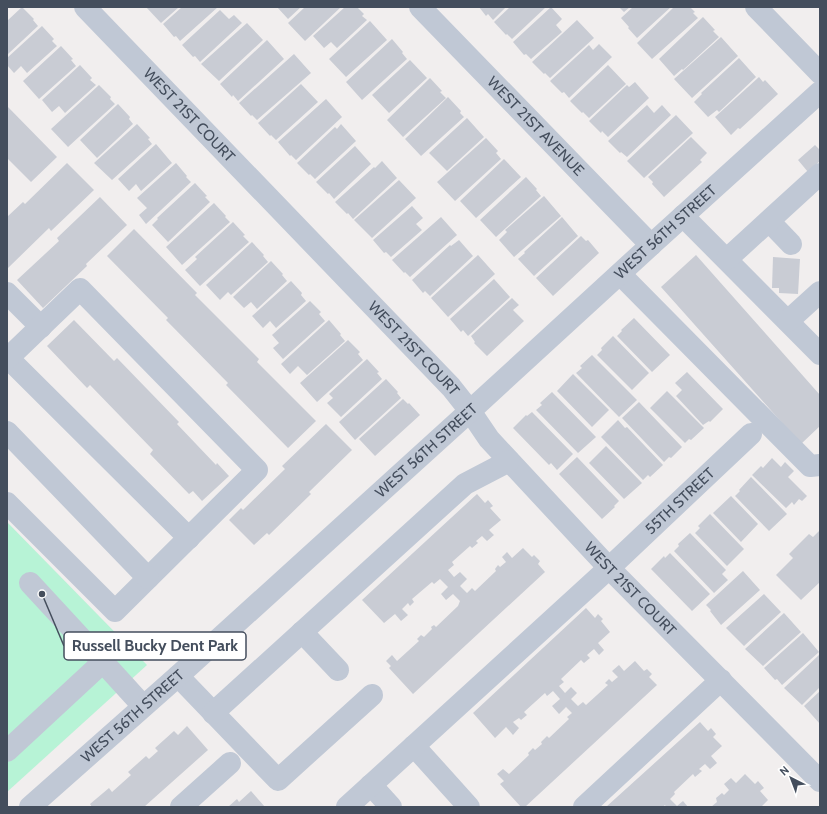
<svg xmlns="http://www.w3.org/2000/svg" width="827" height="814" font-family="Cabin,sans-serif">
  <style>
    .green { fill: #b7f3d6 }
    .building { fill: #c9ccd4 }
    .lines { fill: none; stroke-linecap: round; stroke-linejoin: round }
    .minor { stroke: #c0c8d5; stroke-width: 22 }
    .labels { text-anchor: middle; stroke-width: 4; stroke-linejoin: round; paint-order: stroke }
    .street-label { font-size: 15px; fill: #444e5d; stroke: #fff }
    .leader { fill: none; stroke: #444e5d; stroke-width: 1.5 }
    .callout-dot { fill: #444e5d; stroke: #fff; stroke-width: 1.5 }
    .callout { fill: #fff; stroke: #444e5d; stroke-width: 1.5 }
    .callout-label { font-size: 16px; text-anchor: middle; font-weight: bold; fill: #444e5d }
  </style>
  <rect width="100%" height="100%" fill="#f1eeee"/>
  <path class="green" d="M7,522L147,665L7,792Z"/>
  <path class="building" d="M22,7L34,19L33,20L38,26L8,54L7,52V21Z
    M146,7H179L161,23Z
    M182,7H218L180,41L176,36L174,37L163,24Z
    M277,7H301L288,19Z
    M305,7H341L305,41L288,23Z
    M345,7H357L364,14L362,16L367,20L337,48L331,42L324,48L313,36Z
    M479,7H506L493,20L488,14L486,16Z
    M510,7H546L512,39L507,34L506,35L494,22Z
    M551,7L562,19L556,25L562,32L531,59L526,54L524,55L513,42Z
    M619,7H630L624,12Z
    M633,7H671L637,38L628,28L629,27L621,18Z
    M674,7H690L695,12L693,13L698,18L652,59L637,43Z
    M220,10L229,19L234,15L242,23L200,62L195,56L193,57L182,45Z
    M703,17L715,30L713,31L719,37L683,70L682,69L674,76L659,59Z
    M577,20L594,38L550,78L545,73L544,74L532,62Z
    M370,21L387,40L346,77L329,59Z
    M247,23L263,40L219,81L201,64Z
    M42,26L54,39L52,41L57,46L27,73L21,66L14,73L7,65V58Z
    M721,37L738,56L692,98L674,79Z
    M392,39L403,52L402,53L407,59L362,100L346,82Z
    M267,40L284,59L238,101L233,95L232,97L220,84Z
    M599,44L612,57L569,98L564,92L562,93L550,81L589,45L593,50Z
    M61,46L73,59L71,60L76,66L39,99L23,81Z
    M294,54L311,73L257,120L252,115L251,116L239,103Z
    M739,58L756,77L719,112L717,110L708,117L694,102L702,94L701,93Z
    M410,60L427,78L389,113L372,95Z
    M80,65L92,78L90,80L96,85L65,113L59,106L52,112L42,100Z
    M608,65L626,84L589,118L583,112L582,113L570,101Z
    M759,77L763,82L765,80L778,94L740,129L738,128L731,135L715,117Z
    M430,78L442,91L440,92L446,98L403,137L387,120Z
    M635,82L649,98L608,137L602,131L601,133L589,121L627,85L629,87Z
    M301,84L318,102L276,140L271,135L270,136L258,123Z
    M99,85L111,97L110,99L115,104L68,147L51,129Z
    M448,97L461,111L460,113L464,117L421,156L405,139Z
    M326,99L342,117L296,160L291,155L290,156L278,142Z
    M118,104L130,117L129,119L133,124L97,158L80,140Z
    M647,105L654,113L662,105L671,115L627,157L621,152L620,153L608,141Z
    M7,106L57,157L31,182L7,158Z
    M676,115L693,133L644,178L627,161Z
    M467,118L484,137L447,171L429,153Z
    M137,124L150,138L148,139L152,144L112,180L94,163Z
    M341,124L356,141L315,179L310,174L309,175L297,163L335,127L337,129Z
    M691,137L707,153L700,160L702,162L664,197L652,184L653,182L648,177Z
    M486,138L498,151L496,153L501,159L455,201L437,182Z
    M156,144L172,163L141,191L136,184L129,191L118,179Z
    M815,145L820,150V161L808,172L798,160Z
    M355,146L371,164L334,199L329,193L328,194L316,182Z
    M504,159L521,177L476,218L460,201Z
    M382,161L397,178L353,219L348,213L347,214L335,202L374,167L375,168Z
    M67,163L94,190L51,231L49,228L7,269V217L23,202L25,204Z
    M176,163L187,176L186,177L191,182L146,224L139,215L147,208L137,198Z
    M526,177L537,189L536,190L541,196L496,237L480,220Z
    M399,180L416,198L372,238L354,220Z
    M195,183L207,196L205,197L210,202L168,242L152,225L158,219L157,218Z
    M544,196L561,216L514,257L499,240L507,232L505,230Z
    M100,197L127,225L86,264L87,266L43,308L17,280L59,241L57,238Z
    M214,203L226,216L225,217L230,222L182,265L166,247Z
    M412,206L423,218L416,224L422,230L391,257L386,252L384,253L373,240Z
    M441,217L457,235L410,277L405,272L404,273L392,260Z
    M562,217L578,236L534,276L518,259L525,253L524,252Z
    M233,222L245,235L243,236L249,242L200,286L185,270L197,259L195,257Z
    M134,229L197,293L195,295L259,359L257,362L316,421L288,448L226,385L228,383L166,320L168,318L107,256Z
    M581,236L586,241L588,240L599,253L553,296L536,278Z
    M459,240L473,256L430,296L425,291L423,293L412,280L450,245L451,246Z
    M252,242L264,255L263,256L268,262L231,295L228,292L220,300L206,285Z
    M478,255L495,274L448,317L431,298Z
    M696,255L820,395V426L801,444L661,287Z
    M773,257L800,259L798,294L779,293V288H772Z
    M271,261L283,274L282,275L287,281L257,309L251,302L244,308L233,297Z
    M494,279L510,297L468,336L463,330L461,332L450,319Z
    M291,281L302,293L301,295L306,301L276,328L270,321L263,328L252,316Z
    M512,298L519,305L513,310L524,321L487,356L474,343L475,342L471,336Z
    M310,301L321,312L319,314L325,321L283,359L273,348L279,343L272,335Z
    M634,318L670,355L652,372L617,336L622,331L621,330Z
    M74,320L114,361L117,358L179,422L177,424L216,465L217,463L229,476L202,501L193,491L189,494L150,454L153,450L90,385L87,388L47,346Z
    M329,320L341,334L340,335L345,341L307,375L298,366L290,374L281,364Z
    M613,336L649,373L632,390L597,355L602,350L601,348Z
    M348,340L360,352L358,354L363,360L317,402L300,383Z
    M592,355L637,400L619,417L576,373L582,368L580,366Z
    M367,359L379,372L377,373L382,379L341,417L327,403L333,398L329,394Z
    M687,372L723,409L710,422L709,421L703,425L676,396L682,390L675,383Z
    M573,374L609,410L592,427L557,391Z
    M386,379L398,392L397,393L401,398L355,440L339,422Z
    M667,391L704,428L691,440L689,439L685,443L650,408Z
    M552,392L596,437L578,453L536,410L542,405L540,403Z
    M403,399L408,404L409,403L420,415L375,456L359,439Z
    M639,402L682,447L671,458L669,457L664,462L622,418Z
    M532,412L573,454L557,470L551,463L549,465L513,428L526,415L527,416Z
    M618,420L625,428L627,427L663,465L650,477L648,475L643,480L601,437Z
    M326,424L352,450L309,492L311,494L269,535L267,533L254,545L229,520L241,508L243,510L285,469L282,466Z
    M606,446L642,483L624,499L589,463Z
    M577,457L619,501L614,506L615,507L602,519L559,474Z
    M772,458L781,467L785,462L794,471L788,477L807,496L802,501L799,499L794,505L792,502L786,508L752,475L761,466L763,468Z
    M751,477L787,514L769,531L735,496L740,491L739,490Z
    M477,494L485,503L488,500L493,506L490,508L501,520L489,530L494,535L487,541L482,536L476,541L478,543L472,548L470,546L452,562L454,565L448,570L454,577L460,572L467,579L460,586L467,593L472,588L475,591L496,571L495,569L498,565L500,567L506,562L502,557L507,552L512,558L523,548L532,557L534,555L540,561L538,564L545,572L413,694L389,668L391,666L386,661L392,655L397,661L419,641L417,639L421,635L424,637L432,629L431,627L434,625L436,627L458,606L460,601L453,594L446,600L441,594L448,587L440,579L434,584L432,582L412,599L414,602L410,606L408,603L402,609L408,615L401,621L395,614L384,623L362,600Z
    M731,496L758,524L741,542L713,513Z
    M710,514L744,549L727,566L695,533L700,528L698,526Z
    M820,530V577L819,578L820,582L801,600L776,575L793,558L789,554L809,534L813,537Z
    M690,533L726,570L722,574L728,580L714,593L674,551L679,546L678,544Z
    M670,553L710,594L692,611L651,569L664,556L665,558Z
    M743,571L760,590L721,625L710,611L711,610L706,605Z
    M764,594L781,612L744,646L726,628Z
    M586,608L595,618L598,614L603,619L601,621L610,632L598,643L604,650L599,655L594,649L587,655L590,658L584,663L581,660L561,679L564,682L559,686L565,693L571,687L577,693L571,699L578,706L583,702L586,705L608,685L605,683L609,679L612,682L618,677L612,671L619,665L624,671L635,661L644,671L647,669L652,674L649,677L657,685L525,807H521L500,784L504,781L497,774L503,769L509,774L529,755L528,753L533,748L535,750L542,744L541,742L547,736L549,738L569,719L567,717L572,713L566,707L559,714L552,706L560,699L553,691L547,696L545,693L524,712L527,715L521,720L519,718L513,722L519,728L513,735L506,727L495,738L473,713Z
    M784,613L801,632L763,666L745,649Z
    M803,633L819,652L782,685L777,679L775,680L764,668Z
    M820,654V687L802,705L784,688Z
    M820,691V724L804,706Z
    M700,722L708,731L711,728L716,734L713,737L722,746L711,756L717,763L710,769L705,764L699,769L702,771L695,777L693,774L674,792L675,794L670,799L677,806L683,801L688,807H666L665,805L663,807H606Z
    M187,726L208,750L144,807H92L90,804L109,788L112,792L131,775L128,772L146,756L149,759L158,751L155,748L174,731L178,735Z
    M745,774L755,784L758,781L764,788L760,791L768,800L761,807H711L717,802L716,798L722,793L724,795L729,790L724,784L731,778L736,783Z
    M251,791L265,807H228L237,799L239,802Z"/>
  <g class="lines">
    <g class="minor">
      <path id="s1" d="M85,7L451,387L470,411L489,439L609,568L820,781"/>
      <path id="s2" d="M420,7L651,245"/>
      <path d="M756,7L820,73"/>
      <path d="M683,216L820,354"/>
      <path d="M769,221L791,244"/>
      <path d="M727,259L820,174"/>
      <path d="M620,274L810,466L820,465"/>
      <path d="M7,293L41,327"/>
      <path d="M788,321L820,292"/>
      <path d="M8,358L189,538"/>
      <path d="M7,359L80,289L257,470L115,611L7,503"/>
      <path d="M7,432L148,578"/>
      <path d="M302,632L338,670"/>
      <path d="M103,662L143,706"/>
      <path d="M178,676L278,780L372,695"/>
      <path d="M213,713L465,484L509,461"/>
      <path d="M414,746L469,807"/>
      <path d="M7,751L103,662L30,583"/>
      <path d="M371,785L391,807"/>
      <path id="s3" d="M30,807L178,676L470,411L651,245L820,92"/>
      <path d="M181,807L230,763"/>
      <path id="s4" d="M347,807L609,568L751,434"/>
      <path d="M584,807L721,680"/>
    </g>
  </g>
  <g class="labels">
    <g class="street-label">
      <text dy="5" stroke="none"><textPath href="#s1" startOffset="150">WEST 21ST COURT</textPath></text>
      <text dy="5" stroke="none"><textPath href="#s2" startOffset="166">WEST 21ST AVENUE</textPath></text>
      <text dy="5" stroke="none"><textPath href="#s3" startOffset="857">WEST 56TH STREET</textPath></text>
      <text dy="5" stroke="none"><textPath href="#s1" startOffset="474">WEST 21ST COURT</textPath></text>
      <text dy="5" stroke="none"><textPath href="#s3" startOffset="533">WEST 56TH STREET</textPath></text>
      <text dy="5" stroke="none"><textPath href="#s4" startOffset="452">55TH STREET</textPath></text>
      <text dy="5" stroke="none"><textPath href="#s1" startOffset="798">WEST 21ST COURT</textPath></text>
      <text dy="5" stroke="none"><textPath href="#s3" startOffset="137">WEST 56TH STREET</textPath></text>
    </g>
  </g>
  <path class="leader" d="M42 594L64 646"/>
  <circle class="callout-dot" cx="42" cy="594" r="4"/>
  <rect class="callout" x="64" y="632" width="182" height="28" rx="4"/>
  <g class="callout-label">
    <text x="155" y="651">Russell Bucky Dent Park</text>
  </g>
  <rect width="827" height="814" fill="none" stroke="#444e5d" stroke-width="16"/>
  <g transform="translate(791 778) rotate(318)" stroke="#ffffff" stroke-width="3" paint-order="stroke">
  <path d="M0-3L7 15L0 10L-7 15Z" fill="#444e5d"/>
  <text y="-6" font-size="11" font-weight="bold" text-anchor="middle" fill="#444e5d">N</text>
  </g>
</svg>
